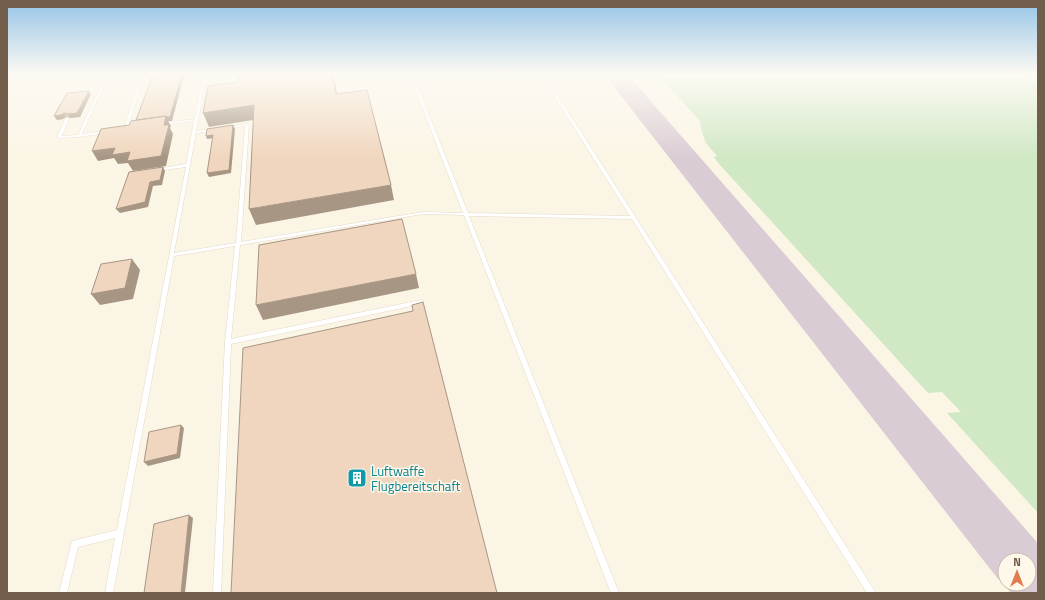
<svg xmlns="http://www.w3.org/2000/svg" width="1045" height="600" font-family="'Titillium Web',sans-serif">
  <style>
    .green { fill: #d0e8c4 }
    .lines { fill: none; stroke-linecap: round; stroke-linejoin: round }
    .taxiway { fill: #daccd4; fill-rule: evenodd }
    .service-casing { stroke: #cdbdac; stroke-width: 0.5 }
    .service { fill: #fff; fill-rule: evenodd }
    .wall { fill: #ceb8a3 }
    .shaded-wall { fill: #a89685 }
    .building { fill: #f0d6be; stroke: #a89685 }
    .labels { text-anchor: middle; stroke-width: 3; stroke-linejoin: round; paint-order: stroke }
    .near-culture-label { font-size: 13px; fill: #0d838f; stroke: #fef8eb; text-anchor: start }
  </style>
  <rect width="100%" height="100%" fill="#fbf5e5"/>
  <path class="green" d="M657,74H1011L1038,82V513L947,413L961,412L942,392L928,393L719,164L714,157L717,156L706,143L702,132L700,121Z"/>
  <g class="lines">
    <path class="taxiway" d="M604,74H627L1036,541L1038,546V593H1010L1006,584H1029V560H1005V582L998,579Z"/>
    <defs>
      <path id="service" d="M26,74H35L33,75L7,78V76Z
        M203,74H207L196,131L214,129L216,130L214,131L196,133L174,253L236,243L245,126L228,129L226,128L228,127L247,124L249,125L241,242L423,212L463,213L412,81L410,78L395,75L394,74H400L412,76L415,80L465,74H474L472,75L416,82L468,213L630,216L540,74H544L876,593H867L632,219L469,216L619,593H611L464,215L423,214L240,245L231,339L421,300L424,302L421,304L231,344L221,593H213L225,342L235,246L174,256L113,593H105L115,538L78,547L67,593H59L72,541L117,530L186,167L157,171L155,170L157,169L186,164L194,121L163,125L161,124L163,123L195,119Z
        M231,74H235L233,89L231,90L229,89Z
        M159,76H160V78L143,80L128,128H129V130L125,131L123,130L140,80L112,84L103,88L82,134L105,131H106V133L79,137L59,138L57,137L65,119L67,118L69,119L62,136L78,135L101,86L111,82Z"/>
    </defs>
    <use href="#service" class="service-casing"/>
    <use href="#service" class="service"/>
  </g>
  <path class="wall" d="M91,94L80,117L70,118L66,117L63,119L57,120L54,116Z"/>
  <path class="shaded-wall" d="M182,74H183L184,76L172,121H168L171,126L170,128L173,134L166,166L133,171L128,163L118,164L114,158L98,161L92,151L138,125Z
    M332,74H334L339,108L336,94Z
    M89,91L91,94L80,117L70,118L68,114Z
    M254,105L259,119L209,127L203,113Z
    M64,113L66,117L63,119L57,120L54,116Z
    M233,125L235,129L231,173L209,177L207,173Z
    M213,135L214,138L207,139L206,136Z
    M163,167L165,171L162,185L153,186L148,207L120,213L116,209L150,182Z
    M391,185L394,200L256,225L249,209Z
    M132,259L140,270L133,299L100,305L91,294Z
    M416,274L419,288L263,320L256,305Z
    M181,425L184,428L180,458L148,466L144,462Z
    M189,515L193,518L185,593H181Z"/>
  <path class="building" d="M175,74H182L170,117H167L166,116L136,120L152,77Z
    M242,74H332L336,94L367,90L391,185L249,209L254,105L203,113L208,86L239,82V76H242Z
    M89,91L77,113L68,114L64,113L61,115L54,116L67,93Z
    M166,116L164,125H169L161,156L127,161L130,152L112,155L115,148L92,151L101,129L129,125L131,121Z
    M233,125L229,170L207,173L213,135L206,136L207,129Z
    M163,167L160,180L150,182L145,202L116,209L129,172Z
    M402,219L416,274L256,305L259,245Z
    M132,259L125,288L91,294L101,264Z
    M423,302L497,593H231L243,348L413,311L412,305Z
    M181,425L177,454L144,462L149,432Z
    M189,515L181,593H144L154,524Z"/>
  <linearGradient id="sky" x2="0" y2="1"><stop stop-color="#95c4e6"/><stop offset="0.47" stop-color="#fdfaf3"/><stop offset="1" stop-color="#fdfaf3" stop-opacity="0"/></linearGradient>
  <rect width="1045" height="158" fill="url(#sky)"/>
  <defs>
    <symbol id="building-square" viewBox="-11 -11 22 22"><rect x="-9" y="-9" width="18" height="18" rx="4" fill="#0f9aa8" stroke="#fef8eb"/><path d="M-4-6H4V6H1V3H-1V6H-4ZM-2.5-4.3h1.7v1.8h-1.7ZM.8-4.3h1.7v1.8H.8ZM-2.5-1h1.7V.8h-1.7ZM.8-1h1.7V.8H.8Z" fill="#fff"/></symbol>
  </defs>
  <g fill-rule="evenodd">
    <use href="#building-square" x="346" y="467" width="22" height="22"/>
  </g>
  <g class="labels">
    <g class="near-culture-label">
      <text x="371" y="476">Luftwaffe<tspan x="371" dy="15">Flugbereitschaft</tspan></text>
    </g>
  </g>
  <rect width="1045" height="600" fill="none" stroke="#735d4b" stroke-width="16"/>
  <g transform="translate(1017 572)"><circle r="19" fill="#fef8eb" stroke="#c6baab"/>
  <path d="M0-3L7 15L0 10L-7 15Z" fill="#e07c50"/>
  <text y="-6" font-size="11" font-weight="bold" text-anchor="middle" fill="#735d4b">N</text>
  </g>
</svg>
